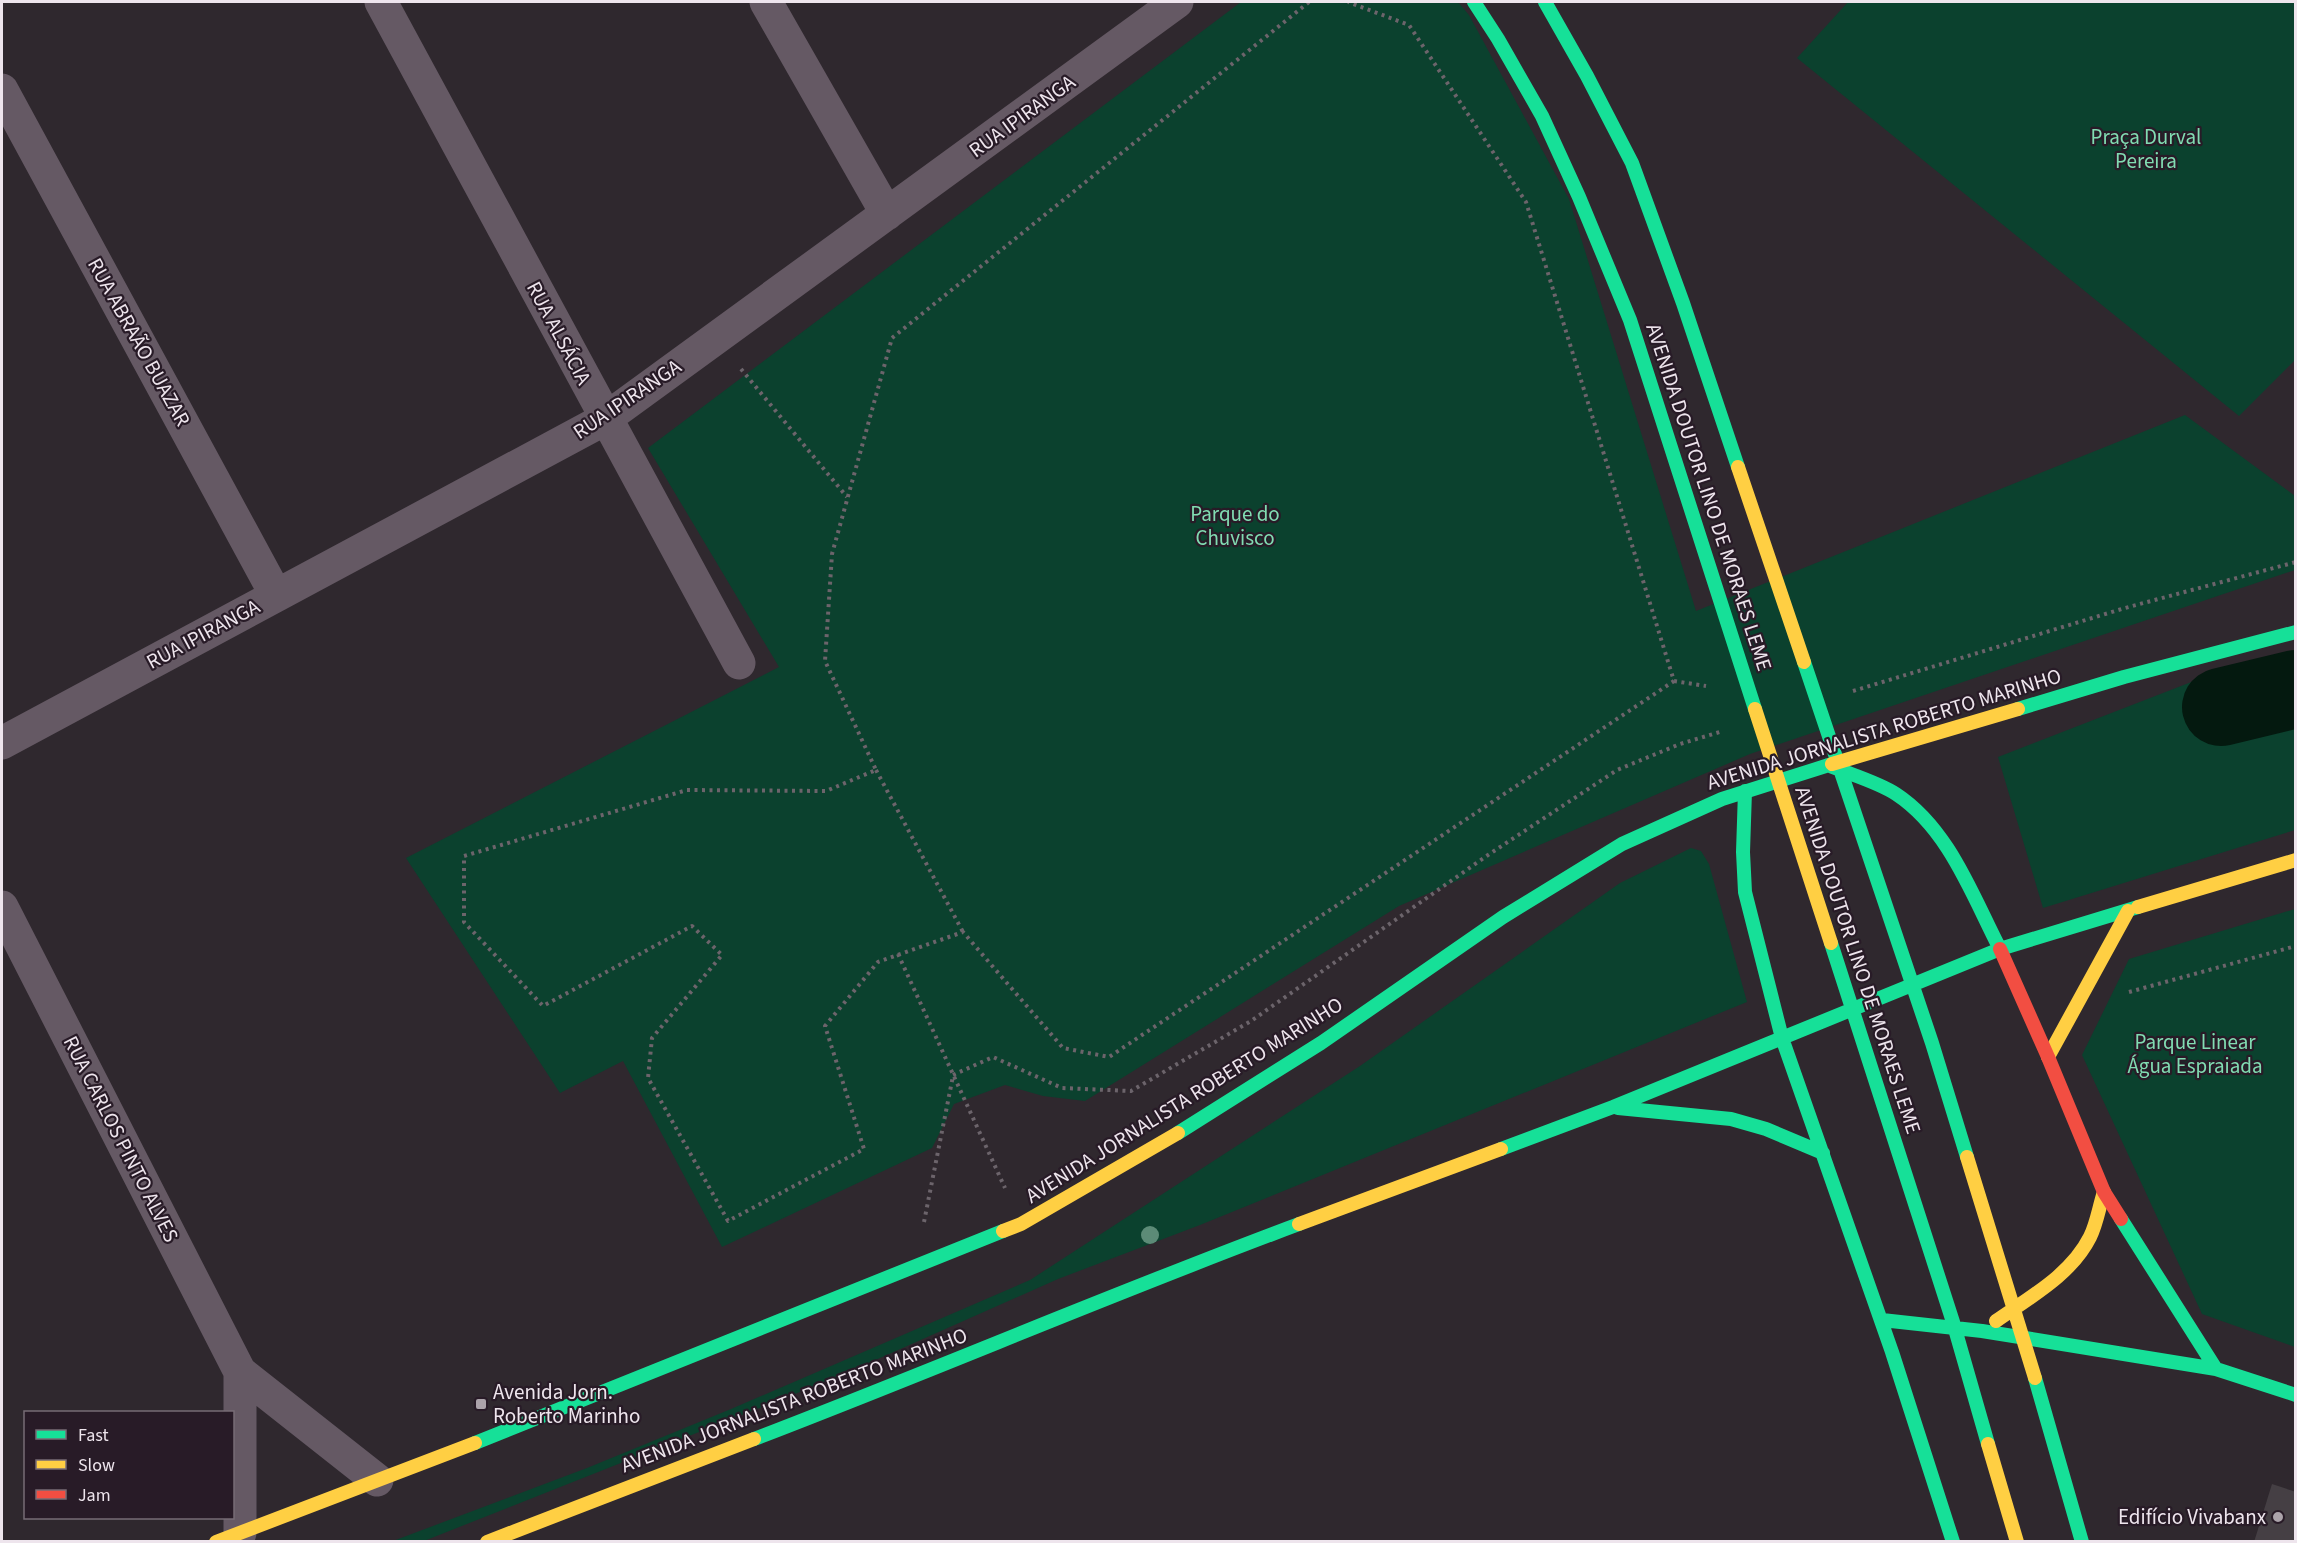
<svg xmlns="http://www.w3.org/2000/svg" width="2297" height="1543" font-family="'Source Sans 3',sans-serif">
  <style>
    .green { fill: #0b412e }
    .lines { fill: none; stroke-linecap: round; stroke-linejoin: round }
    .river { stroke: #04190f; stroke-width: 78 }
    .building { fill: #453f44 }
    .path { stroke: #6c646b; stroke-width: 4; stroke-dasharray: 3 4.5; stroke-linecap: butt }
    .street { stroke: #655964; stroke-width: 33 }
    .fast { stroke: #16e098; stroke-width: 14 }
    .slow { stroke: #ffcf43; stroke-width: 14 }
    .jam { stroke: #f24e42; stroke-width: 14 }
    .tree { fill: #5c8b77 }
    .poi-dot { fill: #aba3aa; stroke: #281b27; stroke-width: 2 }
    .labels { text-anchor: middle; stroke-width: 4.5; stroke-linejoin: round; paint-order: stroke }
    .street-label { font-size: 21px; fill: #eee5ed; stroke: #281b27 }
    .park-label { font-size: 21px; fill: #81dcb2; stroke: #281b27 }
    .poi-label { font-size: 21px; fill: #eee5ed; stroke: #281b27; text-anchor: start }
  </style>
  <rect width="100%" height="100%" fill="#2f282e"/>
  <path class="green" d="M1241,2H1458L1469,15L1569,199L1696,611L2185,415L2295,496V570L1750,754L1399,906L1085,1101L1043,1096L1005,1085L954,1104L932,1148L722,1247L623,1061L560,1093L406,858L779,667L648,448Z
    M1848,2H2295V360L2239,416L1797,58Z
    M2212,674L2231,732L2295,714V830L2043,908L1998,757Z
    M1691,848L1701,851L1709,864L1747,1002L1200,1225L1058,1279L835,1378L424,1541H393L587,1468L731,1409L1030,1280L1360,1066L1620,883Z
    M2295,909H2296L2295,1347L2202,1314L2082,1055L2129,959Z"/>
  <g class="lines">
    <path class="river" d="M2221,707L2296,689"/>
  </g>
  <path class="building" d="M2272,1484L2296,1492V1542H2254Z"/>
  <g class="lines">
    <path class="path" d="M1309,2L892,338L832,554L825,661L876,770L826,791L687,790L464,856V922L543,1006L692,926L722,955L652,1038L648,1078L728,1221L864,1149L825,1026L878,962L963,932L1063,1048L1109,1057L1674,681L1526,202L1409,25L1348,2
      M741,369L847,497
      M1674,681L1706,686
      M1853,691L2125,608L2296,562
      M876,770L963,932
      M898,954L1005,1188
      M2129,992L2296,946
      M953,1075L993,1057L1062,1088L1131,1091L1251,1021L1488,855L1617,770L1680,744L1723,731
      M924,1222L953,1076"/>
    <path class="street" d="M381,2L739,663
      M766,2L887,214
      M2,90L276,595
      M2,743L605,419L1177,2
      M2,907L240,1372L377,1480
      M240,1533V1372"/>
    <path class="fast" d="M1474,2L1498,39L1542,116L1579,197L1630,320L1755,709
      M1545,2L1587,76L1632,163L1683,303L1738,467
      M1804,662L1932,1043L1967,1157
      M2018,709L2124,677L2296,632
      M1828,765C1849,774 1878,782 1896,794C1949,829 1972,895 2000,949
      M1745,791L1743,852L1745,892L1782,1038
      M1831,943L1953,1322L1988,1444
      M1782,1038L1892,1352L1953,1542
      M1618,1108L1731,1119L1766,1129L1823,1153
      M1178,1133L1321,1043L1503,917L1622,844L1722,799L1832,764
      M1501,1149L1613,1107L2000,949L2138,907
      M2121,1219L2216,1369
      M1882,1320L1982,1331L2216,1369L2296,1395
      M2035,1378L2082,1542
      M754,1439C937,1369 1116,1292 1299,1224
      M475,1443L1003,1231"/>
    <path class="slow" d="M1738,467L1804,662
      M1755,709L1831,943
      M1832,764L2018,709
      M2138,907L2296,860
      M2048,1057L2128,911
      M1967,1157L2035,1378
      M1299,1224L1501,1149
      M1003,1231L1021,1224L1178,1133
      M1996,1321C2030,1297 2071,1275 2090,1237C2097,1223 2099,1207 2104,1192
      M1988,1444L2017,1542
      M216,1542L475,1443
      M487,1542L754,1439"/>
    <path class="jam" d="M2000,949L2048,1057L2104,1192L2121,1219"/>
  </g>
  <circle class="tree" cx="1150" cy="1235" r="9"/>
  <g class="poi-dot">
    <rect x="475" y="1398" width="12" height="12" rx="3"/>
    <circle cx="2278" cy="1517" r="6"/>
  </g>
  <g class="labels">
    <g class="street-label">
      <text transform="translate(1022 116) rotate(-36)" y="7">RUA IPIRANGA</text>
      <text transform="translate(559 333) rotate(62)" y="7">RUA ALSÁCIA</text>
      <text transform="translate(139 342) rotate(61)" y="7">RUA ABRAÃO BUAZAR</text>
      <text transform="translate(627 399) rotate(-34)" y="7">RUA IPIRANGA</text>
      <text transform="translate(1709 497) rotate(72)" y="7">AVENIDA DOUTOR LINO DE MORAES LEME</text>
      <text transform="translate(203 634) rotate(-28)" y="7">RUA IPIRANGA</text>
      <text transform="translate(1884 729) rotate(-17)" y="7">AVENIDA JORNALISTA ROBERTO MARINHO</text>
      <text transform="translate(1858 960) rotate(72)" y="7">AVENIDA DOUTOR LINO DE MORAES LEME</text>
      <text transform="translate(1184 1100) rotate(-32)" y="7">AVENIDA JORNALISTA ROBERTO MARINHO</text>
      <text transform="translate(121 1139) rotate(63)" y="7">RUA CARLOS PINTO ALVES</text>
      <text transform="translate(794 1400) rotate(-21)" y="7">AVENIDA JORNALISTA ROBERTO MARINHO</text>
    </g>
    <g class="park-label">
      <text x="2146" y="144">Praça Durval<tspan x="2146" dy="24">Pereira</tspan></text>
      <text x="1235" y="521">Parque do<tspan x="1235" dy="24">Chuvisco</tspan></text>
      <text x="2195" y="1049">Parque Linear<tspan x="2195" dy="24">Água Espraiada</tspan></text>
    </g>
    <g class="poi-label">
      <text x="493" y="1399">Avenida Jorn.<tspan x="493" dy="24">Roberto Marinho</tspan></text>
      <text x="2266" y="1524" text-anchor="end">Edifício Vivabanx</text>
    </g>
  </g>
  <rect width="2297" height="1543" fill="none" stroke="#eee5ed" stroke-width="6"/>
  <rect x="24" y="1411" width="210" height="108" fill="#281b27" stroke="#776c76" stroke-width="1.5"/>
  <rect x="36" y="1430" width="30" height="9" fill="#16e098" stroke="#776c76" stroke-width="1.5"/>
  <text x="78" y="1441" font-size="18" fill="#eee5ed">Fast</text>
  <rect x="36" y="1460" width="30" height="9" fill="#ffcf43" stroke="#776c76" stroke-width="1.5"/>
  <text x="78" y="1471" font-size="18" fill="#eee5ed">Slow</text>
  <rect x="36" y="1490" width="30" height="9" fill="#f24e42" stroke="#776c76" stroke-width="1.5"/>
  <text x="78" y="1501" font-size="18" fill="#eee5ed">Jam</text>
</svg>
